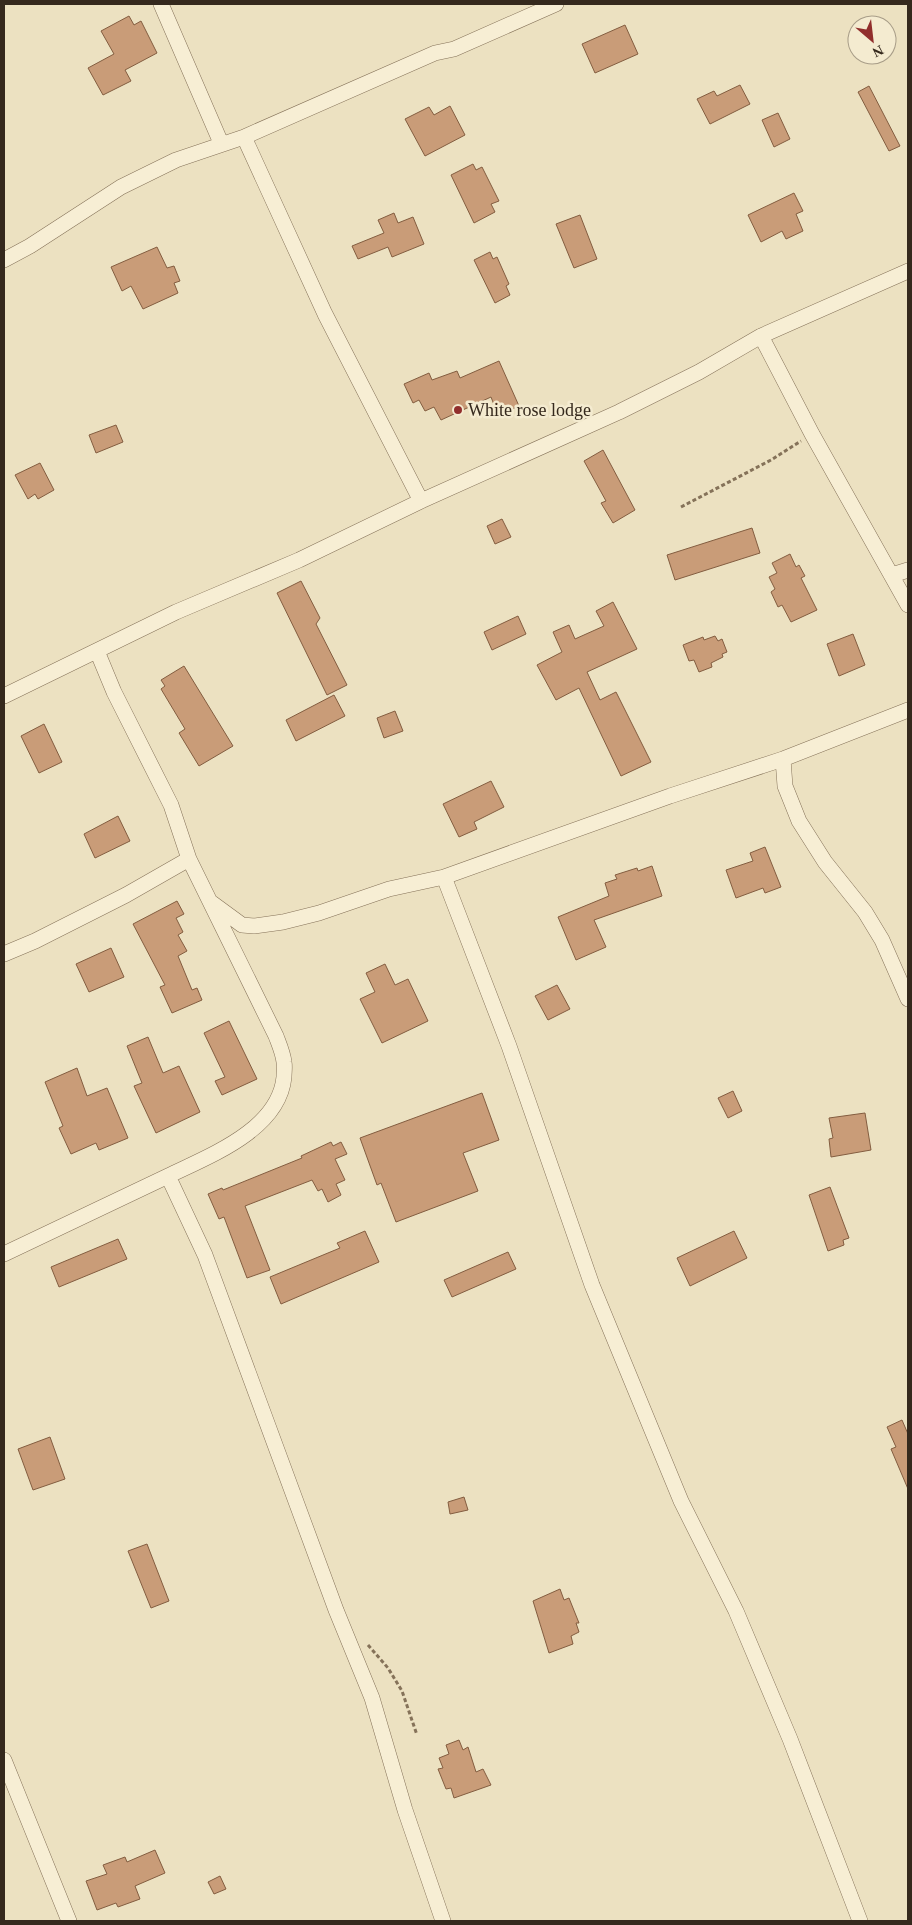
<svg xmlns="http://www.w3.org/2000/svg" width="912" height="1925" font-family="'Times New Roman',serif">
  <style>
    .building { fill: #c99c78; stroke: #835d40 }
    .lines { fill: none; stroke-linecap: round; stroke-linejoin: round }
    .street-casing { stroke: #857259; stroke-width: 16 }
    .path { stroke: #857259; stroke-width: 3; stroke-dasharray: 4 2.5; stroke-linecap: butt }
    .street { stroke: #f7eed4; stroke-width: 15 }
    .poi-dot { fill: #912e2c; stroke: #f4ebd0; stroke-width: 2 }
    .labels { text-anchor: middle; stroke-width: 5; stroke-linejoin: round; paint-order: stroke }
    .poi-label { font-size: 18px; fill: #35291d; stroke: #f4ebd0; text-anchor: start }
  </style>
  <rect width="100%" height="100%" fill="#ece1c1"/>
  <path class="building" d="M129,16L134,25L141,21L157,53L125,70L131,81L103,95L88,68L114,54L101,31Z
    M625,25L638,54L595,73L582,44Z
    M740,85L750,104L710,124L697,99L714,91L717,96Z
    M869,86L900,146L889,151L858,92Z
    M450,106L465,135L425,156L405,119L429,107L434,115Z
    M778,113L790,139L774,147L762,120Z
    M473,164L476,170L482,167L499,201L491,204L495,212L474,223L451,175Z
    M794,193L803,211L796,214L803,231L786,239L782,231L761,242L748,215Z
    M394,213L398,223L413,217L424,244L392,257L388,247L358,259L352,246L384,233L378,220Z
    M580,215L597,259L574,268L556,224Z
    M157,247L167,268L174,266L180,281L174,283L178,293L143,309L131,286L122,291L111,267Z
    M490,252L493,259L497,257L509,284L506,286L510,295L495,303L474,260Z
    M499,361L519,406L498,415L491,397L441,420L434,407L425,411L419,400L413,403L404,384L429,373L432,380L457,371L460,378Z
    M116,425L123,442L96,453L89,435Z
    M603,450L635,510L613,523L601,503L606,501L584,461Z
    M40,463L54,490L38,499L35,494L28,499L15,475Z
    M502,519L511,537L495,544L487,526Z
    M752,528L760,553L675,580L667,555Z
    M790,554L796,567L799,565L805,576L801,578L817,610L791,622L782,605L778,607L771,592L775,589L769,577L777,573L772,563Z
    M301,581L320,618L316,624L347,685L327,695L277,593Z
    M613,602L637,649L587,672L600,700L616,692L651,762L621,776L579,688L556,700L537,665L562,652L553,632L569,625L575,639L604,626L596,611Z
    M518,616L526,634L492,650L484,632Z
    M853,634L865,665L839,676L827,644Z
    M715,636L718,641L722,639L727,652L722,654L723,657L711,663L712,667L699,672L694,660L689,661L683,645L703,637L704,640Z
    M184,666L233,746L199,766L179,733L185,729L161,689L165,686L161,680Z
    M334,695L345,716L296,741L286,720Z
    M395,711L403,731L384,738L377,718Z
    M44,724L62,762L39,773L21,736Z
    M491,781L504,807L474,822L477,829L459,837L443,804Z
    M118,816L130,841L95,858L84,834Z
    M765,847L781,887L765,893L763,888L736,898L726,870L753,861L750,853Z
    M652,866L662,896L594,920L606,947L576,960L558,917L609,896L605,883L617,879L615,875L637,868L638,871Z
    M177,901L184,914L176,918L183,932L178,935L187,951L178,956L192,990L197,988L202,1000L172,1013L160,987L165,985L133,924Z
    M111,948L124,977L89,992L76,964Z
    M385,964L395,985L408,979L428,1021L382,1043L360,999L375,992L366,973Z
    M557,985L570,1009L548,1020L535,996Z
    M229,1021L257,1079L222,1095L215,1081L225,1077L204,1033Z
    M148,1037L163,1073L179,1066L200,1112L156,1133L134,1086L142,1083L127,1046Z
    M77,1068L87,1096L107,1088L128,1138L99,1150L96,1143L71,1154L59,1128L63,1126L45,1082Z
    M733,1091L742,1111L728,1118L718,1098Z
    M482,1093L499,1140L463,1153L478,1191L396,1222L381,1183L377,1185L360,1138Z
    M865,1113L871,1150L831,1157L829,1139L833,1138L829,1118Z
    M331,1142L333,1146L341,1142L347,1154L335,1159L345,1180L336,1184L341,1195L328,1202L322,1189L318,1191L312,1180L245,1206L270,1270L247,1278L224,1217L219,1219L208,1194L222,1188L223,1190L302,1158L301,1156Z
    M830,1187L849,1238L843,1240L844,1245L828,1251L809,1195Z
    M365,1231L379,1262L281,1304L270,1277L340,1248L337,1243Z
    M734,1231L747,1258L690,1286L677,1258Z
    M118,1239L127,1259L59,1287L51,1267Z
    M508,1252L516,1269L452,1297L444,1280Z
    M902,1420L908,1434V1489L891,1449L896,1447L887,1427Z
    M50,1437L65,1479L33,1490L18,1449Z
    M464,1497L468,1510L450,1514L448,1502Z
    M147,1544L169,1601L151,1608L128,1551Z
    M560,1589L564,1600L569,1598L579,1623H576L579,1632L571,1636L573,1644L549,1653L533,1601Z
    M459,1740L463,1750L468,1747L476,1772L483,1769L491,1785L454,1798L451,1788L446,1789L438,1769L443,1768L439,1758L449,1754L446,1745Z
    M155,1850L165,1873L135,1886L140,1899L118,1907L116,1903L97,1910L86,1881L107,1874L103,1865L125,1857L127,1862Z
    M220,1876L226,1889L214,1894L208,1882Z"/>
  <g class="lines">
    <defs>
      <path id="street" d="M161,4L221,143
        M244,137L325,314L421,501
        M4,260L30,246L121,187L176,160L244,137L435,53L454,49L556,4
        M761,336L812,434L908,605
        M892,575L908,570
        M97,651L114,692L171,805L189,859L276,1036C279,1044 283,1053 284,1062C285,1067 284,1072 284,1077C279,1130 209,1156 168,1176L205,1255L336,1610L372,1698L405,1810L443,1921
        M4,696L176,612L299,560L421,501L619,412L699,372L761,336L908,271
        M783,759L785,786L799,821L825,862L865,912L882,940L908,999
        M444,877L509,1046L592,1285L681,1501L736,1611L790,1739L860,1921
        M212,903L242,925L254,926L283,922L319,913L389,889L444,877L670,796L783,759L908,710
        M4,954L35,941L126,895L189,859
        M4,1254L168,1176
        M4,1760L69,1921"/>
    </defs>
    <use href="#street" class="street-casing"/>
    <path class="path" d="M681,507L771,460L801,441
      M368,1645L388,1668L402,1691L417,1735"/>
    <use href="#street" class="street"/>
  </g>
  <circle class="poi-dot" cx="458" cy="410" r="5"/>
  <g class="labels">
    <g class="poi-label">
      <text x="468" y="416">White rose lodge</text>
    </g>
  </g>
  <rect width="912" height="1925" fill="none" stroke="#35291d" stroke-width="10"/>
  <g transform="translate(872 40) rotate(152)"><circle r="24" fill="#f4ebd0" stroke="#a89d88"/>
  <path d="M0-4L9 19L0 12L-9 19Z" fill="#912e2c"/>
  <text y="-8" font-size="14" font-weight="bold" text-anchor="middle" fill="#35291d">N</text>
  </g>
</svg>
